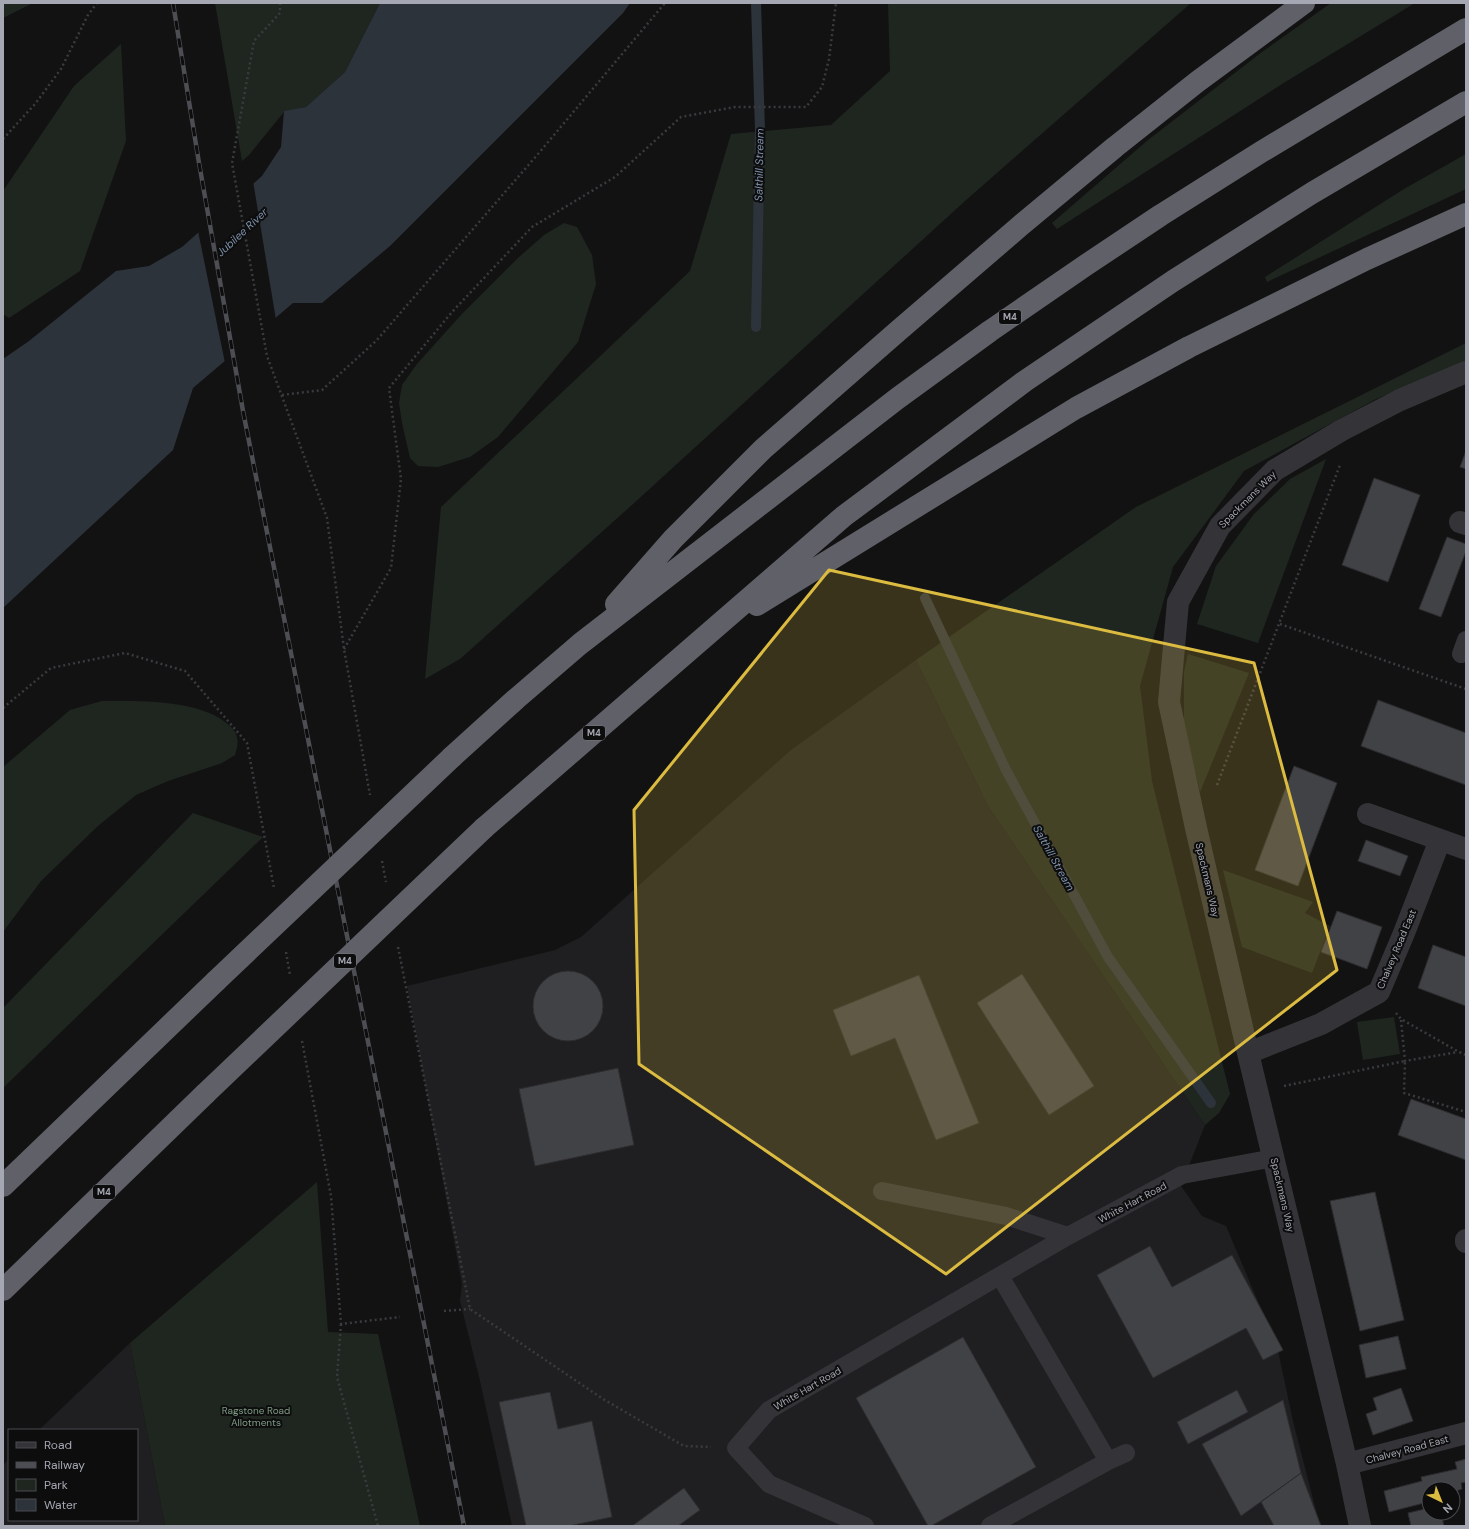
<svg xmlns="http://www.w3.org/2000/svg" width="1469" height="1529" font-family="'DM Sans',sans-serif">
  <style>
    .built { fill: #1f1e20 }
    .green { fill: #1f2620 }
    .water { fill: #2d333b }
    .pier { fill: #121213 }
    .lines { fill: none; stroke-linecap: round; stroke-linejoin: round }
    .stream { stroke: #2d333b; stroke-width: 10 }
    .building { fill: #414246; stroke: #2d2c2f }
    .path { stroke: #3a3b3f; stroke-width: 2.5; stroke-dasharray: 2 3; stroke-linecap: butt }
    .lane { stroke: #343438; stroke-width: 18 }
    .street { stroke: #343438; stroke-width: 22 }
    .highway { stroke: #606168; stroke-width: 22 }
    .rail-casing { stroke: #4d4e53; stroke-width: 4.5 }
    .rail { stroke: #0d0d0e; stroke-width: 3; stroke-dasharray: 9; stroke-linecap: butt }
    .highway-bridge { stroke: #606168; stroke-width: 22 }
    .marked { fill: #dcbb41; fill-opacity: 0.2; stroke: #dcbb41; stroke-width: 3; stroke-linejoin: round }
    .labels { text-anchor: middle; stroke-width: 4; stroke-linejoin: round; paint-order: stroke }
    .shield { fill: #0d0d0e; stroke: #777a81; stroke-width: 1 }
    .shield-label { font-size: 9px; font-weight: bold; fill: #a5a8b2 }
    .street-label { font-size: 10px; fill: #a5a8b2; stroke: #0d0d0e }
    .park-label { font-size: 10px; fill: #7e9b84; stroke: #0d0d0e }
    .water-label { font-size: 11px; font-style: italic; fill: #7f91aa; stroke: #0d0d0e }
  </style>
  <rect width="100%" height="100%" fill="#121213"/>
  <path class="built" d="M916,660L988,806L1205,1125L1181,1186L1202,1216L1226,1226L1277,1346L1293,1421L1320,1526H512L480,1381L460,1301L462,1284L407,986L555,950L581,937L791,750Z
    M130,1343L165,1526H3V1465L9,1459V1520H137V1430H39Z"/>
  <path class="green" d="M3,3H33L3,18Z
    M215,3H380L345,72L306,107L284,112L249,155L242,161Z
    M888,3H1191L965,201L633,504L460,659L425,679L441,507L690,271L731,134L831,125L890,71Z
    M1331,3H1415L1282,84L1057,229L1052,223L1148,140L1262,52Z
    M121,44L126,141L80,271L9,318L3,314V191L74,86Z
    M1466,154V189L1267,282L1265,277L1404,189Z
    M564,223L577,227L592,255L596,284L578,342L498,437L470,457L438,467L418,466L410,458L402,423L399,403L402,385L417,364L460,316L518,258L544,235Z
    M1466,343V361L1376,399L1244,471L1173,567L1140,686L1152,781L1230,1094L1219,1113L1205,1125L988,806L916,660L1136,507Z
    M1326,459L1258,643L1197,624L1216,566L1254,514L1290,479Z
    M1188,654L1249,673L1200,792L1184,726V672Z
    M102,701C139,701 204,699 231,727C233,730 236,732 236,734C239,742 237,748 235,755L222,763L168,781L136,795L98,826L41,881L3,932V767L70,710Z
    M193,813L263,837L3,1088V1008Z
    M1223,870L1313,902L1305,913L1330,926L1312,973L1242,947Z
    M1394,1017L1400,1054L1363,1060L1357,1022Z
    M317,1182L328,1332L378,1334L420,1526H165L130,1343Z"/>
  <path class="water" d="M380,3H630L623,13L390,246L322,303H293L193,388L173,450L3,608V359L29,341L116,271L149,266L182,247L262,176L281,147L284,111L306,107L345,72Z"/>
  <path class="pier" d="M253,181L276,320L225,363L198,231Z"/>
  <g class="lines">
    <path class="stream" d="M756,3L760,130L756,327
      M925,598L1006,770L1108,957L1211,1103"/>
  </g>
  <path class="building" d="M1466,451V469L1460,467Z
    M1374,478L1420,495L1388,582L1342,565Z
    M1447,537L1466,544V551L1441,617L1419,609Z
    M1378,700L1466,733V785L1361,746Z
    M1294,766L1337,783L1298,886L1255,870Z
    M1366,840L1408,856L1400,876L1358,861Z
    M1337,911L1382,927L1367,969L1321,952Z
    M1433,945L1466,957V1006L1418,988Z
    M533 1006a35 35 0 1 1 70 0a35 35 0 1 1-70 0Z
    M1022,974L1094,1086L1049,1115L977,1003Z
    M919,975L979,1123L936,1140L895,1038L851,1056L833,1010Z
    M618,1068L634,1145L535,1166L519,1089Z
    M1411,1099L1466,1119V1160L1398,1135Z
    M1375,1192L1404,1320L1360,1331L1330,1201Z
    M1150,1246L1172,1287L1232,1255L1283,1350L1263,1360L1246,1328L1153,1378L1097,1275Z
    M1398,1336L1406,1369L1366,1378L1359,1345Z
    M963,1337L1036,1467L931,1526H928L856,1398Z
    M1401,1388L1413,1421L1373,1435L1366,1414L1377,1410L1373,1398Z
    M1237,1390L1248,1412L1188,1444L1177,1422Z
    M550,1392L558,1429L592,1421L612,1517L569,1526H526L499,1402Z
    M1283,1400L1301,1473L1241,1516L1202,1444Z
    M1466,1459V1482L1461,1483L1462,1489L1453,1492V1489H1429V1498H1427L1428,1502L1389,1512L1384,1491L1422,1481L1421,1477L1457,1469L1455,1462Z
    M1301,1473L1321,1526H1274L1261,1502Z
    M684,1488L700,1510L678,1526H632Z
    M1429,1508V1513H1441L1444,1526H1411L1408,1513Z"/>
  <g class="lines">
    <path class="path" d="M280,3V13L254,41L232,163L267,356L327,518L344,649L370,795
      M3,139L35,104L61,69L88,15L97,3
      M282,395L322,390L376,341L538,154L665,3
      M1280,624L1466,689
      M344,649L391,568L401,479L389,388L452,312L532,227L615,177L681,117L735,107H806L822,87L829,59L836,3
      M3,708L51,668L125,653L185,671L247,743L274,888
      M1217,785L1340,465
      M382,861L386,882
      M398,947L470,1309L603,1399L684,1446L711,1447
      M286,952L290,975
      M1396,1013L1401,1019L1459,1052L1466,1055
      M1401,1020L1405,1061L1458,1052
      M302,1041L331,1196L341,1324L400,1317
      M1284,1086L1405,1061L1404,1093L1466,1112
      M444,1311L470,1309
      M341,1324L337,1377L378,1526"/>
    <path class="lane" d="M1461,654L1466,640
      M882,1191L1006,1216L1068,1236
      M1000,1276L1108,1461
      M865,1526L769,1484L736,1448L769,1410L1068,1236L1182,1175L1274,1158
      M990,1526L1108,1461L1126,1453"/>
    <path class="street" d="M1460,522L1466,524
      M1368,814L1466,849
      M1248,1053L1321,1024L1379,992L1404,933L1440,840
      M1466,1240V1242
      M1347,1464L1466,1433
      M1360,1526L1347,1464L1248,1053L1196,828L1169,702L1178,602L1220,526L1275,470L1342,430L1400,400L1466,372"/>
    <path class="highway" d="M616,604L673,539L763,449L898,331L1020,226L1115,147L1197,82L1304,3
      M757,605L1076,408L1189,347L1367,259L1466,214
      M452,757L516,699L580,644L898,398L990,331L1086,265L1161,215L1261,152L1466,29
      M484,828L844,516L1025,381L1173,281L1312,193L1466,102
      M3,1186L216,981
      M3,1290L205,1094"/>
    <defs>
      <path id="rail" d="M173,3L199,163L243,411L464,1526"/>
    </defs>
    <use href="#rail" class="rail-casing"/>
    <use href="#rail" class="rail"/>
    <path class="highway-bridge" d="M216,981L452,757
      M205,1094L484,828"/>
  </g>
  <path class="marked" d="M829,570L1254,663L1337,970L946,1274L639,1064L634,810Z"/>
  <g class="labels">
    <g class="shield">
      <rect x="999" y="310" width="22" height="14" rx="3"/>
      <rect x="583" y="726" width="22" height="14" rx="3"/>
      <rect x="334" y="954" width="22" height="14" rx="3"/>
      <rect x="93" y="1185" width="22" height="14" rx="3"/>
    </g>
    <g class="shield-label">
      <text x="1010" y="320">M4</text>
      <text x="594" y="736">M4</text>
      <text x="345" y="964">M4</text>
      <text x="104" y="1195">M4</text>
    </g>
    <g class="street-label">
      <text transform="translate(1247 499) rotate(-45)" y="4">Spackmans Way</text>
      <text transform="translate(1208 880) rotate(77)" y="4">Spackmans Way</text>
      <text transform="translate(1396 949) rotate(-67)" y="4">Chalvey Road East</text>
      <text transform="translate(1283 1195) rotate(77)" y="4">Spackmans Way</text>
      <text transform="translate(1132 1202) rotate(-28)" y="4">White Hart Road</text>
      <text transform="translate(807 1388) rotate(-30)" y="4">White Hart Road</text>
      <text transform="translate(1407 1449) rotate(-15)" y="4">Chalvey Road East</text>
    </g>
    <g class="park-label">
      <text x="256" y="1414">Ragstone Road<tspan x="256" dy="12">Allotments</tspan></text>
    </g>
    <g class="water-label">
      <text transform="translate(759 165) rotate(-89)" y="4">Salthill Stream</text>
      <text transform="translate(242 232) rotate(-43)" y="4">Jubilee River</text>
      <text transform="translate(1054 858) rotate(61)" y="4">Salthill Stream</text>
    </g>
  </g>
  <rect width="1469" height="1529" fill="none" stroke="#a5a8b2" stroke-width="8"/>
  <rect x="8" y="1429" width="130" height="92" fill="#0d0d0e" stroke="#4a4b50"/>
  <rect x="16" y="1442" width="20" height="6" fill="#343438" stroke="#4a4b50"/>
  <text x="44" y="1449" font-size="12" fill="#a5a8b2">Road</text>
  <rect x="16" y="1462" width="20" height="6" fill="#4d4e53" stroke="#4a4b50"/>
  <text x="44" y="1469" font-size="12" fill="#a5a8b2">Railway</text>
  <rect x="16" y="1479" width="20" height="12" fill="#1f2620" stroke="#4a4b50"/>
  <text x="44" y="1489" font-size="12" fill="#a5a8b2">Park</text>
  <rect x="16" y="1499" width="20" height="12" fill="#2d333b" stroke="#4a4b50"/>
  <text x="44" y="1509" font-size="12" fill="#a5a8b2">Water</text>
  <g transform="translate(1441 1501) rotate(137)"><circle r="19" fill="#0d0d0e" stroke="#4a4b50"/>
  <path d="M0-3L7 15L0 10L-7 15Z" fill="#dcbb41"/>
  <text y="-6" font-size="11" font-weight="bold" text-anchor="middle" fill="#a5a8b2">N</text>
  </g>
</svg>
